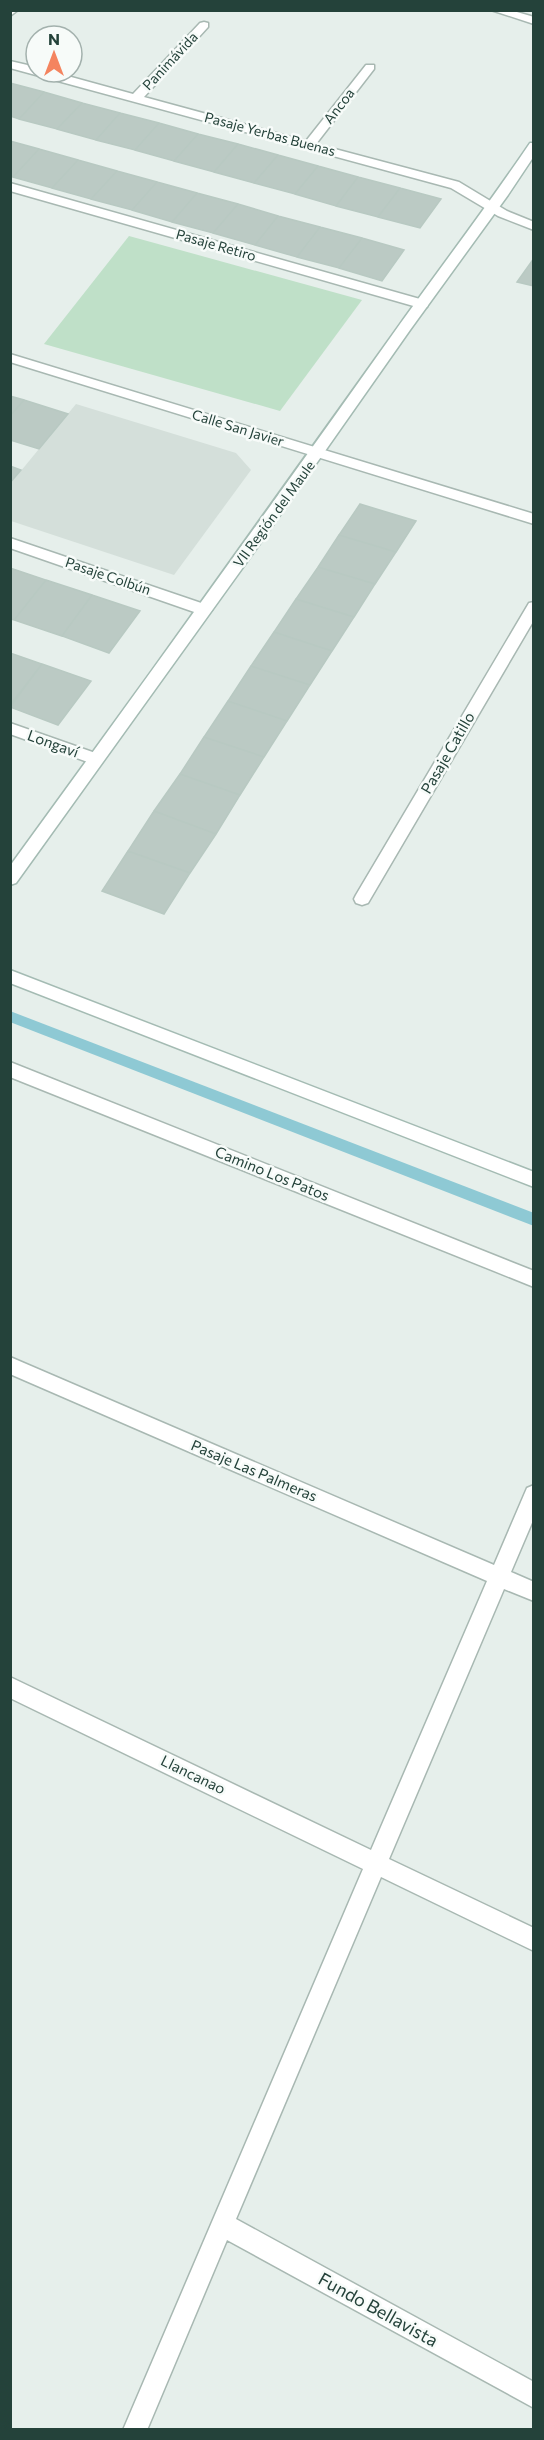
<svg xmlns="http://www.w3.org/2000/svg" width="544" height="2440" font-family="Commissioner,sans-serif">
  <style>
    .built { fill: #d4dfda }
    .green { fill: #bfe0c8 }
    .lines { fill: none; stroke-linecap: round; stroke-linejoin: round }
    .stream { fill: #8ec9d4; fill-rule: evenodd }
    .building { fill: #bbcac4; stroke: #b8c9c2; stroke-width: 1.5 }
    .street-casing { stroke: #a8b8b2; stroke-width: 3 }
    .secondary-casing { stroke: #a4bbb3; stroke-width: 3 }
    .street { fill: #fff; fill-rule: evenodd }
    .secondary { fill: #fff; fill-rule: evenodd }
    .labels { text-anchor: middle; stroke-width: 5; stroke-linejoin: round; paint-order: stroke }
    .far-street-label { font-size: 14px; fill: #24423a; stroke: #f7fbf9 }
    .street-label { font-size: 15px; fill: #24423a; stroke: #f7fbf9 }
    .near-street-label { font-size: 18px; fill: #24423a; stroke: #f7fbf9 }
  </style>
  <rect width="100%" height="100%" fill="#e6efeb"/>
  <path class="built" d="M76,404L236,453L251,470L174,575L11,521V483Z"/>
  <path class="green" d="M129,236L362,300L280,411L44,344Z"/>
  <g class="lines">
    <path class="stream" d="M10,1011L534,1213V1226L10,1022Z"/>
  </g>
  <path class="building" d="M10,83L44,92L19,119L10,116Z
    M44,92L82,103L57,129L19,119Z
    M82,103L120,113L96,140L57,129Z
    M120,113L159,123L135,150L96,140Z
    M159,123L198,134L174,161L135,150Z
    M198,134L238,144L214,172L174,161Z
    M10,141L39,149L13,177L10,176Z
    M238,144L278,155L254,183L214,172Z
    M39,149L78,160L52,188L13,177Z
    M278,155L318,166L295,194L254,183Z
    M78,160L117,171L91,199L52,188Z
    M318,166L358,177L336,206L295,194Z
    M117,171L157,182L132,210L91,199Z
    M358,177L400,188L378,217L336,206Z
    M157,182L197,193L172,222L132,210Z
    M400,188L441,199L420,228L378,217Z
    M197,193L238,204L213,233L172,222Z
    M238,204L278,216L255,245L213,233Z
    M278,216L320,227L297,257L255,245Z
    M320,227L362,238L339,268L297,257Z
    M362,238L404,250L382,281L339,268Z
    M534,258V286L517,282Z
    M10,396L24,400L10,416Z
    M24,400L68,414L39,449L10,440V416Z
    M10,466L21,470L10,483Z
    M360,504L416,521L396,552L339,535Z
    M339,535L396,552L375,584L318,567Z
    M318,567L375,584L354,617L296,599Z
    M10,568L46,580L14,620L10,619Z
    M46,580L92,595L62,636L14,620Z
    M92,595L140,611L109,653L62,636Z
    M296,599L354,617L332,651L274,632Z
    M274,632L332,651L310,685L251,666Z
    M10,653L42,664L10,705Z
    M42,664L91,681L58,725L10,707Z
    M251,666L310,685L287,721L228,701Z
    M228,701L287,721L264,757L204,737Z
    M204,737L264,757L240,795L180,774Z
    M180,774L240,795L216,834L154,811Z
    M154,811L216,834L190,873L128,851Z
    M128,851L190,873L164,914L102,891Z"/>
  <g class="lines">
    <defs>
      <path id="street" d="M10,10H18L10,16Z
        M491,10H510L534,17V24Z
        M204,22L208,23V27L144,97L306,141L366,65H374V69L316,144L459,182L507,211L534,222V230L498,216L451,188L10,68V61L36,67V72H53L133,94L200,23Z
        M10,183L427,301L428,304L427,307H417L10,191Z
        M10,354L534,514V524L10,362Z
        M10,538L210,606L212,610L205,615L200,614L10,548Z
        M534,602V620L368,903L362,905L356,903L354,899L356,895L529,603Z
        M10,723L101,755L104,759L101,763L96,765L10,734Z
        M10,1062L534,1271V1287L10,1077Z
        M10,1357L494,1565L527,1488L534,1485V1518L511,1572L534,1582V1601L504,1589L389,1859L534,1928V1951L381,1877L236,2219L534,2382V2408L227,2240L147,2430H123L363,1869L10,1698V1677L371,1850L487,1581L10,1374Z"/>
      <path id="secondary" d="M530,143H534V156L508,195L410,330L264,538L16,883L10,885V866C141,686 271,506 400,324C443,264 488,205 530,143Z
        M10,970L534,1172V1187L10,983Z"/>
    </defs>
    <use href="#street" class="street-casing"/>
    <use href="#secondary" class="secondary-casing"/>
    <use href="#street" class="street"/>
    <use href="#secondary" class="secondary"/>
  </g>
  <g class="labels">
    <g class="far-street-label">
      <text transform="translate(170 61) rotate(-47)" y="5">Panimávida</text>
      <text transform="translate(339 106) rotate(-52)" y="5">Ancoa</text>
      <text transform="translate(270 134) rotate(15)" y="5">Pasaje Yerbas Buenas</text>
      <text transform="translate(216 245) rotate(16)" y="5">Pasaje Retiro</text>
      <text transform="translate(238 428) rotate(17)" y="5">Calle San Javier</text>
      <text transform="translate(274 514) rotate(-54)" y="5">VII Región del Maule</text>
      <text transform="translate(108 576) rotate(19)" y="5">Pasaje Colbún</text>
    </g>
    <g class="street-label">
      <text transform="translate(53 744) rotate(20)" y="5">Longaví</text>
      <text transform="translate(448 753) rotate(-60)" y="5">Pasaje Catillo</text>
      <text transform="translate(272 1174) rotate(22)" y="5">Camino Los Patos</text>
      <text transform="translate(254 1471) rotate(23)" y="5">Pasaje Las Palmeras</text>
      <text transform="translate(193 1775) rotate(26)" y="5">Llancanao</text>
    </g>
    <g class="near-street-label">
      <text transform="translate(378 2310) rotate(29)" y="6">Fundo Bellavista</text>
    </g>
  </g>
  <rect width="544" height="2440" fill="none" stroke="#24423a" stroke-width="24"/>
  <g transform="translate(54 54)"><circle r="28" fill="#f7fbf9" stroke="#a3b1ad" stroke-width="1.5"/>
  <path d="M0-4.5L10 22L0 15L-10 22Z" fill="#f4845f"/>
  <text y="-9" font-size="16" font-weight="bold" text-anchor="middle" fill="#24423a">N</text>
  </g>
</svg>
